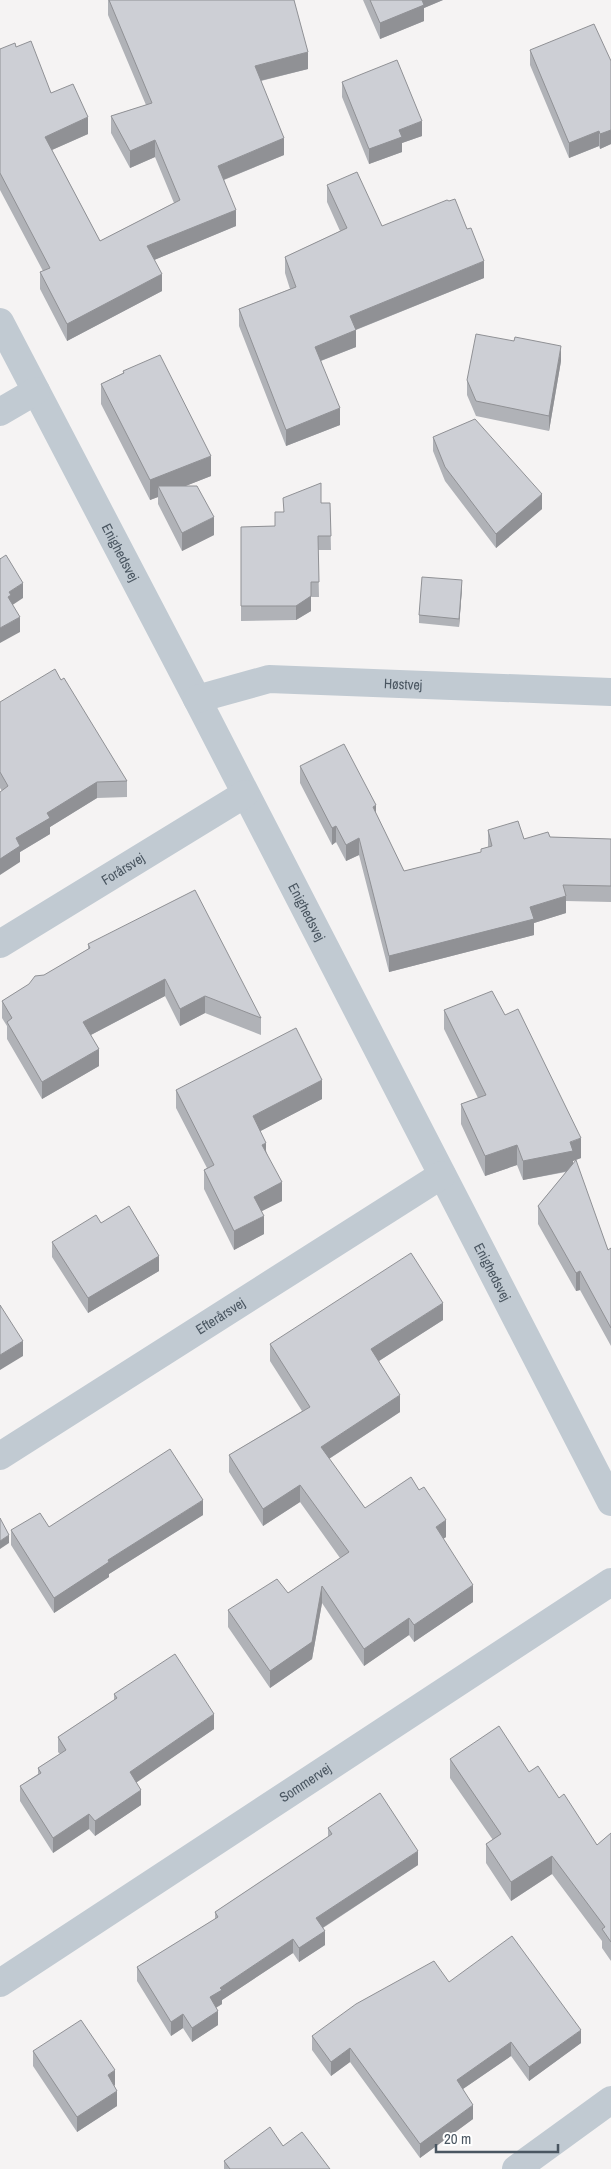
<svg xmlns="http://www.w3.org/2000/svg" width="611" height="2169" font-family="'Archivo Narrow',sans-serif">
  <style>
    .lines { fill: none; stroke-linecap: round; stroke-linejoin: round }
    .minor { stroke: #c1cad2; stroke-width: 28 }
    .wall { fill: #b0b2b7 }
    .shaded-wall { fill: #909195 }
    .building { fill: #cdcfd5; stroke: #909195 }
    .labels { text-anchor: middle; stroke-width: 5; stroke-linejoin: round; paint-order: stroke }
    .street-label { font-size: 14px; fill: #4a5661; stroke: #fff }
  </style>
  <rect width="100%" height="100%" fill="#f5f3f3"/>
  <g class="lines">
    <g class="minor">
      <path id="s1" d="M0,322L197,699L611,1502"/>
      <path d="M0,412L36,391"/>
      <path id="s2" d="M197,699L269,679L611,692"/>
      <path id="s3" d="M0,944L245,794"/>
      <path id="s4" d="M0,1456L442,1175"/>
      <path id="s5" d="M0,1983L611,1582"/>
      <path d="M516,2169L611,2100"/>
    </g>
  </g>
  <path class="wall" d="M108,0H294L308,69L261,81L284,155L224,180L236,226L154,260L162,291L67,341L40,289V272L43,271L0,190V49L16,47L51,93L88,134L52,150L100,241L174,203L155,157L130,168L111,133V116L146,105L108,15Z
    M363,0H443L424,8V21L380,39Z
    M530,50L611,61V144L600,149L599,146L569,158L530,65Z
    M342,82L422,136L402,143V152L369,164L342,97Z
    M327,185L382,226L484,278L356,330V347L321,361L340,425L286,446L239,326V309L290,289L285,273V257L340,231L327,202Z
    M561,361L549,431L476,416L467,395V380Z
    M123,371L211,476L185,486L214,535L182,551L158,504V497L150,500L101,404V384L123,373Z
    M433,437L542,509L496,548L445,481L433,451Z
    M321,503H330L331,550H318L319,597H311V611L296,620L241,621V527L275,526L283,512Z
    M462,588L459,627L419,623V615Z
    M0,702L127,781V797L97,798L50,827V834L20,852V862L2,791L0,788Z
    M300,766L376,815L404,871L481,852V849L488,847V830L524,839L550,837L611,839V902L566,901V913L534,923V935L389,972L359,855L346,861L336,842L332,845L300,783Z
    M88,944L261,1018V1035L205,1013L180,1026L165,996L91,1035L99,1066L42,1099L7,1039V1026L2,1018V1001L88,949Z
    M444,1010L581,1158L573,1161V1163L608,1250L611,1248V1346L580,1290L576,1291L538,1224V1206L566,1172L523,1180L517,1165L485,1176L461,1124V1104L478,1098L444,1029Z
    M176,1090L322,1099L260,1131L282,1201L262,1211L264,1234L234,1250L204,1189V1170L207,1168L176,1108Z
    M101,1223L159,1271L88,1313L52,1257V1242Z
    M443,1320L379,1361L400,1412L329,1459L365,1508L446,1537L443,1539L473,1602L414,1642L409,1635L364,1666L322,1603L312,1659L270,1688L228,1627V1610L288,1593L340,1558L300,1502L263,1526L229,1472V1455L302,1411L270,1361V1344Z
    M203,1515L109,1574V1577L54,1613L11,1545V1530Z
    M114,1694L214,1729L136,1782L141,1805L95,1836L89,1829L53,1853L20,1801V1786L38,1774V1768L60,1754L58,1752V1737L114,1700Z
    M450,1759L529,1772L559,1798L597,1845L611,1833V1961L602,1948V1941L552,1874L511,1901L486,1863V1844L493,1840L450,1778Z
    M328,1828L418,1865L323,1928L325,1945L299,1962L293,1953L222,2000V2004L216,2008L218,2025L192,2042L183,2028L171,2036L137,1981V1967L215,1919V1912L328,1837Z
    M449,1982L581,2043L529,2081L511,2056L463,2089L473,2119L420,2158L350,2062L331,2076L312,2050V2036Z
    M33,2051L115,2085L114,2086L117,2106L77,2132L33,2066Z
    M283,2146L330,2169H224V2161Z"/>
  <path class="shaded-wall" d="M420,0H443L424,8V21L380,39V23Z
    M308,52V69L255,82V66Z
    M88,117V134L45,153V137Z
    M422,121V136L402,143V152L369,164V149L399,130Z
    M611,130V144L600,149V134Z
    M599,131V146L569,158V143Z
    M284,138V155L218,182V166Z
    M155,140V157L130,168V151Z
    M236,210V226L147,263V246Z
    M484,261V278L350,332V316Z
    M162,274V291L67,341V324Z
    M356,330V347L315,363V347Z
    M561,346V361L549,431V416Z
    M340,408V425L286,446V430Z
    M211,456V476L163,495L158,486V497L150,500V480Z
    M542,494V509L496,548V534Z
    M214,517V535L182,551V533Z
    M462,580V588L459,627V619Z
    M311,582V611L296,620V606Z
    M23,583V598L11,606L8,597L9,592Z
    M20,617V632L0,643V628Z
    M97,782V798L50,827V834L20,852V862L0,875V859L16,838L47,813Z
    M376,805V821L373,807Z
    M336,826V842L332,845V828Z
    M359,838V855L346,861V845Z
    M566,896V913L534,923V935L389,972V956L530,907Z
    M165,979V996L83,1039V1022Z
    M205,996V1013L180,1026V1009Z
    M99,1049V1066L42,1099V1082Z
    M322,1080V1099L253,1135V1116Z
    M581,1138V1158L573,1161V1170L523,1180V1161Z
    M266,1143V1162L262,1145Z
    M517,1145V1165L485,1176V1156Z
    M282,1182V1201L254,1215V1197Z
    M264,1216V1234L234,1250V1231Z
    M159,1256V1271L88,1313V1298Z
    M580,1271V1290L576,1291V1273Z
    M443,1303V1320L371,1366V1349Z
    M23,1341V1356L0,1370V1355Z
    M400,1395V1412L321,1464V1447Z
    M300,1485V1502L263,1526V1509Z
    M203,1500V1515L109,1574V1577L54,1613V1598L108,1560Z
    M446,1520V1537L436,1544V1527Z
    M9,1535V1543L0,1549V1541Z
    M473,1585V1602L414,1642V1625Z
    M322,1586V1603L312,1659L270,1688V1671Z
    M409,1618V1635L364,1666V1649Z
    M214,1714V1729L130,1787V1772Z
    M141,1790V1805L95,1836V1821Z
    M89,1814V1829L53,1853V1838Z
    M418,1851V1865L316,1932V1918Z
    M552,1856V1874L511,1901V1882Z
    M325,1931V1945L299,1962V1948Z
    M293,1939V1953L222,2000V2004L210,2011V1997L220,1988Z
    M218,2011V2025L192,2042V2028Z
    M183,2014V2028L171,2036V2022Z
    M581,2030V2043L529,2081V2067Z
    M511,2042V2056L457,2093V2080Z
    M350,2048V2062L331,2076V2062Z
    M115,2070V2085L108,2090V2075Z
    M117,2091V2106L77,2132V2117Z
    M473,2105V2119L420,2158V2144Z"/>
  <path class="building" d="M109,0H294L308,52L255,66L284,138L218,166L236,210L147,246L162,274L67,324L40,272L50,268L0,173V49L15,43L16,47L31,41L51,93L73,84L88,117L45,137L100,241L180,200L155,140L130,151L111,116L152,103Z
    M370,0H422L424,5L380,23Z
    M594,24L611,61V130L600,134L599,131L569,143L530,50Z
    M397,60L422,121L399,130L402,137L369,149L342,82Z
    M357,172L382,226L447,200L449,201L455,199L467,229L471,228L484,261L350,316L356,330L315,347L340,408L286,430L239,309L296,287L285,257L347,228L327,185Z
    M476,334L514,341L515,337L561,346L549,416L476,401L467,380Z
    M160,355L211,456L150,480L101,384L124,373L123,371Z
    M475,419L542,494L496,534L445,467L433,437Z
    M321,483V503H330L331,536H318L319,582H311V596L296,606H241V527L275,526V512H284L283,498Z
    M158,486H197L214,517L182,533Z
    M6,555L23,583L9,592L11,595L8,597L20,617L0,628V558V559Z
    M422,577L462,580L459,619L419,615Z
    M55,669L61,680L64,678L127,781L97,782L47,813L50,818L16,838L20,846L0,859V792L8,786L0,772V702Z
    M344,744L376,805L373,807L404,871L481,852V849L492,846L488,830L518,821L524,839L548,832L550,837L611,839V886L563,885L566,896L530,907L534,919L389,956L359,838L346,845L336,826L332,828L300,766Z
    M195,890L261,1018L205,996L180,1009L165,979L83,1022L99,1049L42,1082L7,1022L12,1018L2,1001L29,984L35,976L44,975L90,948L88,944Z
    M492,991L505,1015L518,1009L581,1138L570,1142L573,1151L523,1161L517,1145L485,1156L461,1104L486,1095L444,1010Z
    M296,1028L322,1080L253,1116L266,1143L262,1145L282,1182L254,1197L264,1216L234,1231L204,1170L214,1165L176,1090Z
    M576,1160L608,1250L611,1248V1328L580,1271L576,1273L538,1206Z
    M129,1206L159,1256L88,1298L52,1242L96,1215L101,1223Z
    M411,1253L443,1303L371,1349L400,1395L321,1447L365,1508L411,1477L419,1490L424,1487L446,1520L436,1527L473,1585L414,1625L409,1618L364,1649L322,1586L312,1642L270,1671L228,1610L277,1579L288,1593L349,1552L300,1485L263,1509L229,1455L310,1407L270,1344Z
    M0,1305L23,1341L0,1355Z
    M170,1449L203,1500L108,1560L109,1562L54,1598L11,1530L40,1513L49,1527Z
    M0,1518L9,1535L0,1541Z
    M175,1654L214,1714L130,1772L141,1790L95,1821L89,1814L53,1838L20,1786L41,1773L38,1768L66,1750L58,1737L117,1698L114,1694Z
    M499,1726L529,1772L538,1766L559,1798L564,1794L597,1845L611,1833V1942L602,1929L605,1927L552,1856L511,1882L486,1844L501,1834L450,1759Z
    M380,1793L418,1851L316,1918L325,1931L299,1948L293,1939L220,1988L222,1990L210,1997L218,2011L192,2028L183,2014L171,2022L137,1967L218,1917L215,1912L332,1834L328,1828Z
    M512,1936L581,2030L529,2067L511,2042L457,2080L473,2105L420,2144L350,2048L331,2062L312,2036L356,2004L434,1961L449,1982Z
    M81,2020L115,2070L108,2075L117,2091L77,2117L33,2051Z
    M270,2127L283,2146L302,2132L330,2169H230L224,2161Z"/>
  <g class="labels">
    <g class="street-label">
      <text dy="5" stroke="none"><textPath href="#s1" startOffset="260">Enighedsvej</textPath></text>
      <text dy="5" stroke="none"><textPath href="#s2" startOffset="209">Høstvej</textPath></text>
      <text dy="5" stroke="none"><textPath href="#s3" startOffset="144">Forårsvej</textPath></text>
      <text dy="5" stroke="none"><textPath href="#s1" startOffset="665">Enighedsvej</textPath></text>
      <text dy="5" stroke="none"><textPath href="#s1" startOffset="1070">Enighedsvej</textPath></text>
      <text dy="5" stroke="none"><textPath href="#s4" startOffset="261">Efterårsvej</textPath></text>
      <text dy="5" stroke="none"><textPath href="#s5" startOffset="365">Sommervej</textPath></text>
    </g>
  </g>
  <path d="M436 2144v8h122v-8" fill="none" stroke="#4a5661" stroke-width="2.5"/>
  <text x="444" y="2144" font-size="15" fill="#4a5661" stroke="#ffffff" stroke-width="4" paint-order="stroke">20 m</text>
</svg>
